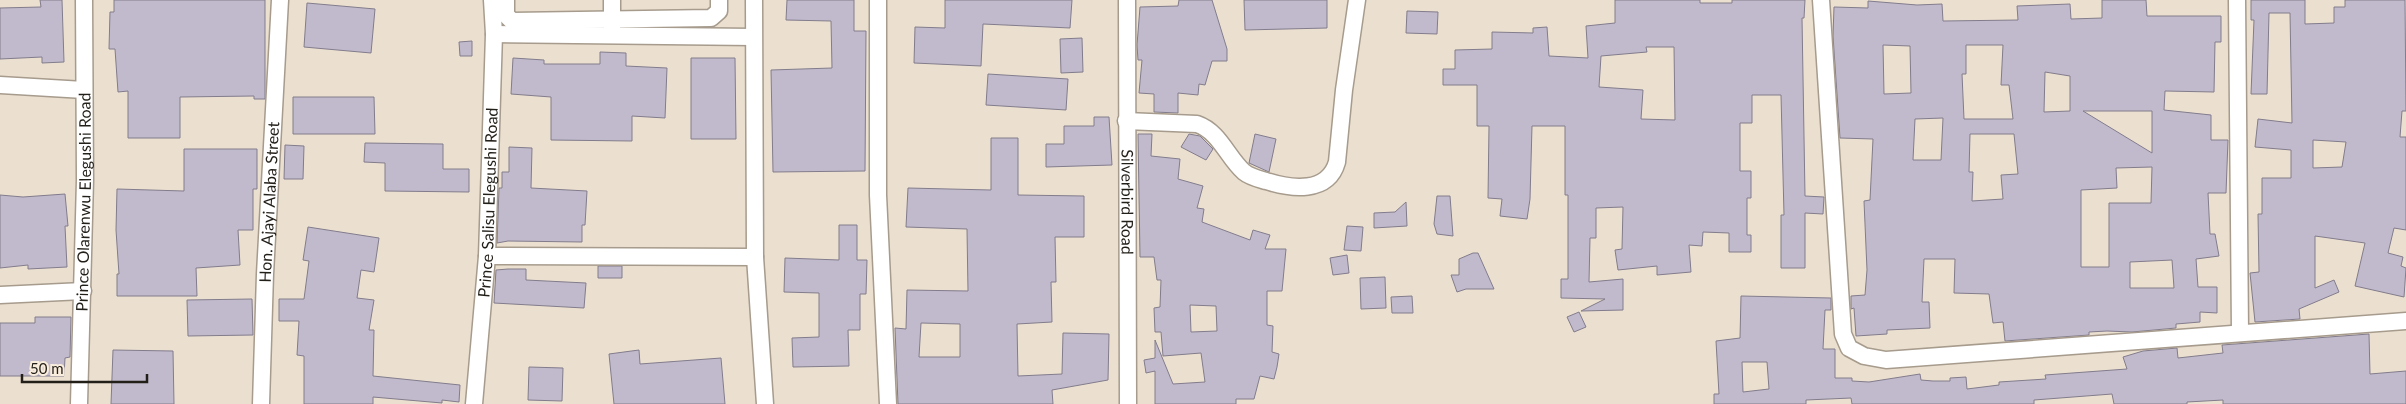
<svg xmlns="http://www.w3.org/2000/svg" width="2406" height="404" font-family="Lato,sans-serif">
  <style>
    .building { fill: #c1bacc; stroke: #827c8c; fill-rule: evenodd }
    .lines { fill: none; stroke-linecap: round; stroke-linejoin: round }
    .minor-casing { stroke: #a69b8c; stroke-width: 19 }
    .minor { stroke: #fff; stroke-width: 16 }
    .labels { text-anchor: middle; stroke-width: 5; stroke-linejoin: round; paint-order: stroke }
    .street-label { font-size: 16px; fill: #221e18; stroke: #f9eddd }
  </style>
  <rect width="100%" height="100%" fill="#ebe0d0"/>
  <path class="building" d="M40,0H62L64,62L42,63V57L0,59V8L41,7Z
    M114,0H265V99H254V96L180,97V138H128V91L118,92L115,49H109L110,12H114Z
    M787,0H854V31H866L865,171L773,172L771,70L832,68L831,21L786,20Z
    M945,0H1072L1070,28L983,24L981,66L914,63L915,27L945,28Z
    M1179,0H1212L1227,49V61H1212L1205,85L1199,84L1198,95L1178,93V113L1154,112V94L1139,93L1142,60H1138L1137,45L1140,7L1178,6Z
    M1244,0H1327V28L1245,30Z
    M1615,0H1700V3H1732V0H1805L1804,18H1802L1805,196L1824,197L1823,214L1805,213V268H1781V215H1784L1781,95H1752V123H1740V171H1751V198H1747V235H1751V252H1729V233L1703,232L1702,246L1689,245L1691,272L1657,275V266L1618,270L1615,250L1622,249L1623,207L1596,208V238H1590L1589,282L1623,279V310L1581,311L1605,299L1561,298V279H1568V195H1565V126H1532L1530,199L1527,219L1500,216L1502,199L1488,198L1489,126H1477V85H1443V69H1455V50L1492,49V32L1533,33V28L1547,27L1549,56L1588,58L1586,26L1615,23ZM1646,47H1674L1675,120L1641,119L1643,90L1599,87L1601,56L1647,52Z
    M2102,0H2146L2147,16H2221V42H2215L2214,92L2165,91L2164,110L2211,115V140H2228L2226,193H2208L2210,234H2215L2219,256L2196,259L2198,287H2217V313L2200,312V322L2176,324V328L2132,332L2107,331L2089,332V335L2005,341L2003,322L1993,323L1989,294L1954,293L1955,259H1924L1922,302H1929L1930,328L1887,330V334L1856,336L1854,308L1851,309V296L1865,295L1867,270L1864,201L1870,200L1873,139L1840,138L1833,36L1834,7L1868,8V1L1917,5L1942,4L1943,21L2018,20L2017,6L2070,4L2071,19L2102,18ZM1883,45L1910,46L1911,93L1884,94ZM1966,45H2003L2001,85H2009L2013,119H1964L1962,74H1966ZM2045,72L2070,76V111L2044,112ZM2083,111H2152V153ZM1943,118L1941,160H1913L1915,119ZM1970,134H2014L2018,174L2001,175L2003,199L1972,201L1973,172H1969ZM2152,167L2151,203H2109V267H2081V190L2117,188L2116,168ZM2172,260L2174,288H2130V262Z
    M2251,0H2305V24L2334,23V7H2345V0H2405L2406,111H2402L2400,137H2406V230L2394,228L2388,253L2403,257L2401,266L2406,268L2404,297L2355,286L2365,243L2315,236V288L2334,280L2339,292L2299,309L2300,319L2255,322L2250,273L2259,272L2258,214H2262V178H2291V150L2255,147L2258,119L2292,123L2290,13H2269L2267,94H2251L2254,20H2251ZM2313,140L2346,142L2342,167L2313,168Z
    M307,3L375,9L371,53L304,47Z
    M1407,11L1438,12L1437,34L1406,33Z
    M1082,38L1083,72L1061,73L1060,39Z
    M472,41V56H460L459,42Z
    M600,52L626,53V66L667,68L665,118L632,116V141L551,140V97L511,94L513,58L544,60V64H600Z
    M691,58H735L736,139H691Z
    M988,74L1068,79L1066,110L986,105Z
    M293,97H374L375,134H293Z
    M1094,117H1109L1112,165L1046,167V144H1064V126H1094Z
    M1138,134H1152L1151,156L1180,159L1178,179L1203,186L1197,208L1204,209L1202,222L1250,240L1253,230L1270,235L1265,249H1286L1282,291H1267V325L1273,326L1272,352L1279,354L1277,367L1274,379L1260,376L1254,399H1236V404H1155V371L1146,373L1144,360L1155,358V340L1173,384L1205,382L1201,353L1163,356L1161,332H1155L1154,308L1160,307L1161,280H1157L1154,257H1140ZM1190,305L1216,306L1217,331L1191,332Z
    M1189,134L1200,136L1213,149L1206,160L1181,147Z
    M1255,134L1276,139L1269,172L1249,163Z
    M991,138H1018V195L1084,196V237H1055L1056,282H1051L1052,322L1017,324L1018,376L1062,374L1063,333L1109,334L1108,380L1052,390L1053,404H898L895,328L906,329L907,290L968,291L967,229L906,227L908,188L991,190ZM921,323L960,324V357H919Z
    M365,143L443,144V169H469V192L385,191V163L364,162Z
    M285,145L304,146L303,179H284Z
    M509,147L532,148L531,188L587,191L585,225H582V242L508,241L497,243L499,188H502V172H509Z
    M184,149H257V189H253V230H238L240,265L196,268L197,296H117V274H119L116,230L117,189L184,191Z
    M65,194L68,226H65L67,267L28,269V265L0,268V195L23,197Z
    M1437,196H1450L1453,236L1437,234L1434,224Z
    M1406,202L1407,226L1374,228V213L1395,212Z
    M839,225H857V260H867L866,294H860V330H848L849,366L793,367L792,338L819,337V293L784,292L785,258L839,260Z
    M1347,226L1363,227L1361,251L1344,250Z
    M308,227L379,238L374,272L361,270L357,298L374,300L369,330H374L373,376L460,385L459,402L442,400V403L373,397V404H304V356L297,355L299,321H279V299H304L309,261L303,260Z
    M1473,253H1478L1494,289H1466L1457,292L1451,275H1459V259Z
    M1347,255L1349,273L1333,275L1330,258Z
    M598,266H622V278H598Z
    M508,269H526V280L586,283L584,308L494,303L496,270Z
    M1385,277L1386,308L1361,309L1360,278Z
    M1412,296L1413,313H1392L1391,297Z
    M1741,296L1831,298V310H1825L1823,349H1835V378H1852V381L1869,382L1920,374L1921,380L1933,381H1950V378L1966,377L1967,389L1999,385V382L2046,379L2045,375L2127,369L2123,357L2143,351L2177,348L2178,358L2223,353L2222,345L2369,334L2370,374L2406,371V404H2223V400L2187,402V404H2114L2112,394L2034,400V404H1852L1851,398L1806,400V404H1714V394H1719L1716,341L1740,338ZM1742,362H1767L1769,389L1743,392Z
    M252,299L253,335L188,336L187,300Z
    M1579,312L1586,327L1574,332L1567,317Z
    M35,317H71L70,357L65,358L64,376H0V323H35Z
    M113,350L173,351L174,404H111Z
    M639,350L640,364L721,358L725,404H614L609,354Z
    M529,367L563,368L562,401L528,400Z"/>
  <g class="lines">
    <defs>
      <g id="minor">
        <path d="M506,0V15L512,21L711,18L719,11V0"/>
        <path d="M612,0V30"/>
        <path d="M754,0L755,257L765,404"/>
        <path d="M878,0V195L888,404"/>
        <path id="s1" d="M1127,0L1128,404"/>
        <path d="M1821,0L1843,334L1849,348L1864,356L1886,360L2406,321"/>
        <path d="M2237,0L2240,332"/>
        <path d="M494,34L753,37"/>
        <path d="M0,85L84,90"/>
        <path d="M1126,121L1197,124C1220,132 1227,157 1244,172C1250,177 1259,179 1266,181C1291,189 1328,194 1337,162L1344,90L1357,0"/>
        <path d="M487,256L755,257"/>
        <path d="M0,295L83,291"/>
        <path id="s2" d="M79,404L85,180L84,0"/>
        <path id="s3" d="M261,404L265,274L280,0"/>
        <path id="s4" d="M474,404L487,256L494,34L492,0"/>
      </g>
    </defs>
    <use href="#minor" class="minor-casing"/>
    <use href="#minor" class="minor"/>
  </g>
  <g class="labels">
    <g class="street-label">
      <text dy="6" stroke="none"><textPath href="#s2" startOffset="202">Prince Olarenwu Elegushi Road</textPath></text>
      <text dy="6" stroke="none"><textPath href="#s3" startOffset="202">Hon. Ajayi Alaba Street</textPath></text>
      <text dy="6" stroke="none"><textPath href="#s4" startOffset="202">Prince Salisu Elegushi Road</textPath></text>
      <text dy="6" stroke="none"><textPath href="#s1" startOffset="202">Silverbird Road</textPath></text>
    </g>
  </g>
  <path d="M22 374v8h125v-8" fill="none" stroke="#221e18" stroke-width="2.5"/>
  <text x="30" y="374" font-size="15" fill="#221e18" stroke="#f9eddd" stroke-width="4" paint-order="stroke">50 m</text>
</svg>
